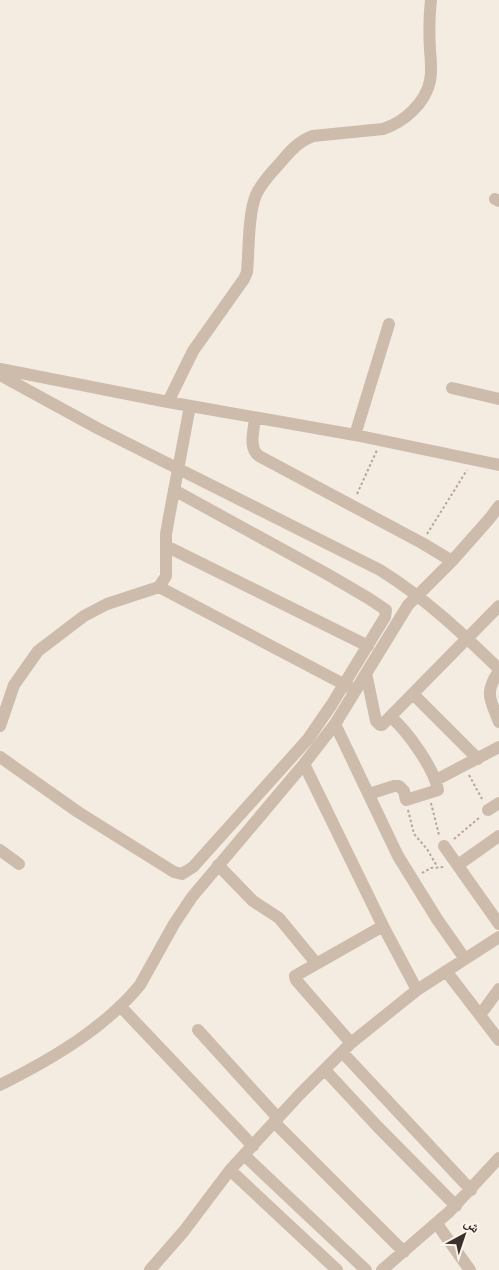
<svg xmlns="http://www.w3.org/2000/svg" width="499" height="1270" font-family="'Alegreya Sans','Noto Naskh Arabic',sans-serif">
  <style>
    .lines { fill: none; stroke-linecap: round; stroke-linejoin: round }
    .path { stroke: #b9a596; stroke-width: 2; stroke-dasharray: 2.5 2.5; stroke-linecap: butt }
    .minor { stroke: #cdbbac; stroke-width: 12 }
  </style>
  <rect width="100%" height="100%" fill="#f4ebe1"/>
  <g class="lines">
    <path class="path" d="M357,494L377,450
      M427,534L467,470
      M469,775L482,799
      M431,803L439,835
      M408,810L414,834L427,849L438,868
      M454,839L479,818
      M422,873L431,868L444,867"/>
    <path class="minor" d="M495,199L499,201
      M0,369L168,402L355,435L499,465
      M0,375L97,428L380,570C425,598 462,633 499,669
      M452,388L499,399
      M168,402L193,351L244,279L247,272C249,251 248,214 256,195C261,183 272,172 281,162C291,150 299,141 313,136L383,129C404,122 425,104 430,81C432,71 431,60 430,50C429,33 429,17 431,0
      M255,418C254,430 248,448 259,456L422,543L452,561
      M355,435L389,324
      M166,546L368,646
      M159,587L351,688
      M499,671C484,693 490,699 499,722
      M366,673L376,721L380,725H382L499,606
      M413,694L478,759
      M335,724L398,856L437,919L465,959
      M0,726L14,685L38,651L84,616L107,604L159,587L166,576V534L169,517L190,406
      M0,757L78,812L174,872L182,874L193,867L308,739L332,704L385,617L386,610L368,598L327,574L174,490
      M304,764L383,926L417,990
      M436,780L499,747
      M369,794L394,786H399L404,791L406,800L438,790C434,768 408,732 391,717
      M488,810L499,803
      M444,846L499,924
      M0,850L19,864
      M218,865L253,901L279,918L316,963
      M458,865L499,836
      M446,971L499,1040
      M120,1006L253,1146
      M480,1015L499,989
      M198,1030L278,1118
      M351,1043L296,980L295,976L383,926
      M342,1052L471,1190
      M325,1070L377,1126L456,1206
      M0,1085C50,1060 104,1029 140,985L174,924L192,897L304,764L335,724L408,605L452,561L490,518L499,506
      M274,1122L404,1252
      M244,1155L366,1270
      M230,1170L337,1270
      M437,1224L470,1270
      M150,1270L184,1231L230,1170L300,1094L351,1043L417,990L499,937
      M382,1270L449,1212L499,1158"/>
  </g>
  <g transform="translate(464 1235) rotate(40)" stroke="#fbf5ee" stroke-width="4" paint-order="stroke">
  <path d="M0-4L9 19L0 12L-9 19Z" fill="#3b302b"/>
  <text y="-8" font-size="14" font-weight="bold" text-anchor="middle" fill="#3b302b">ش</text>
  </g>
</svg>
